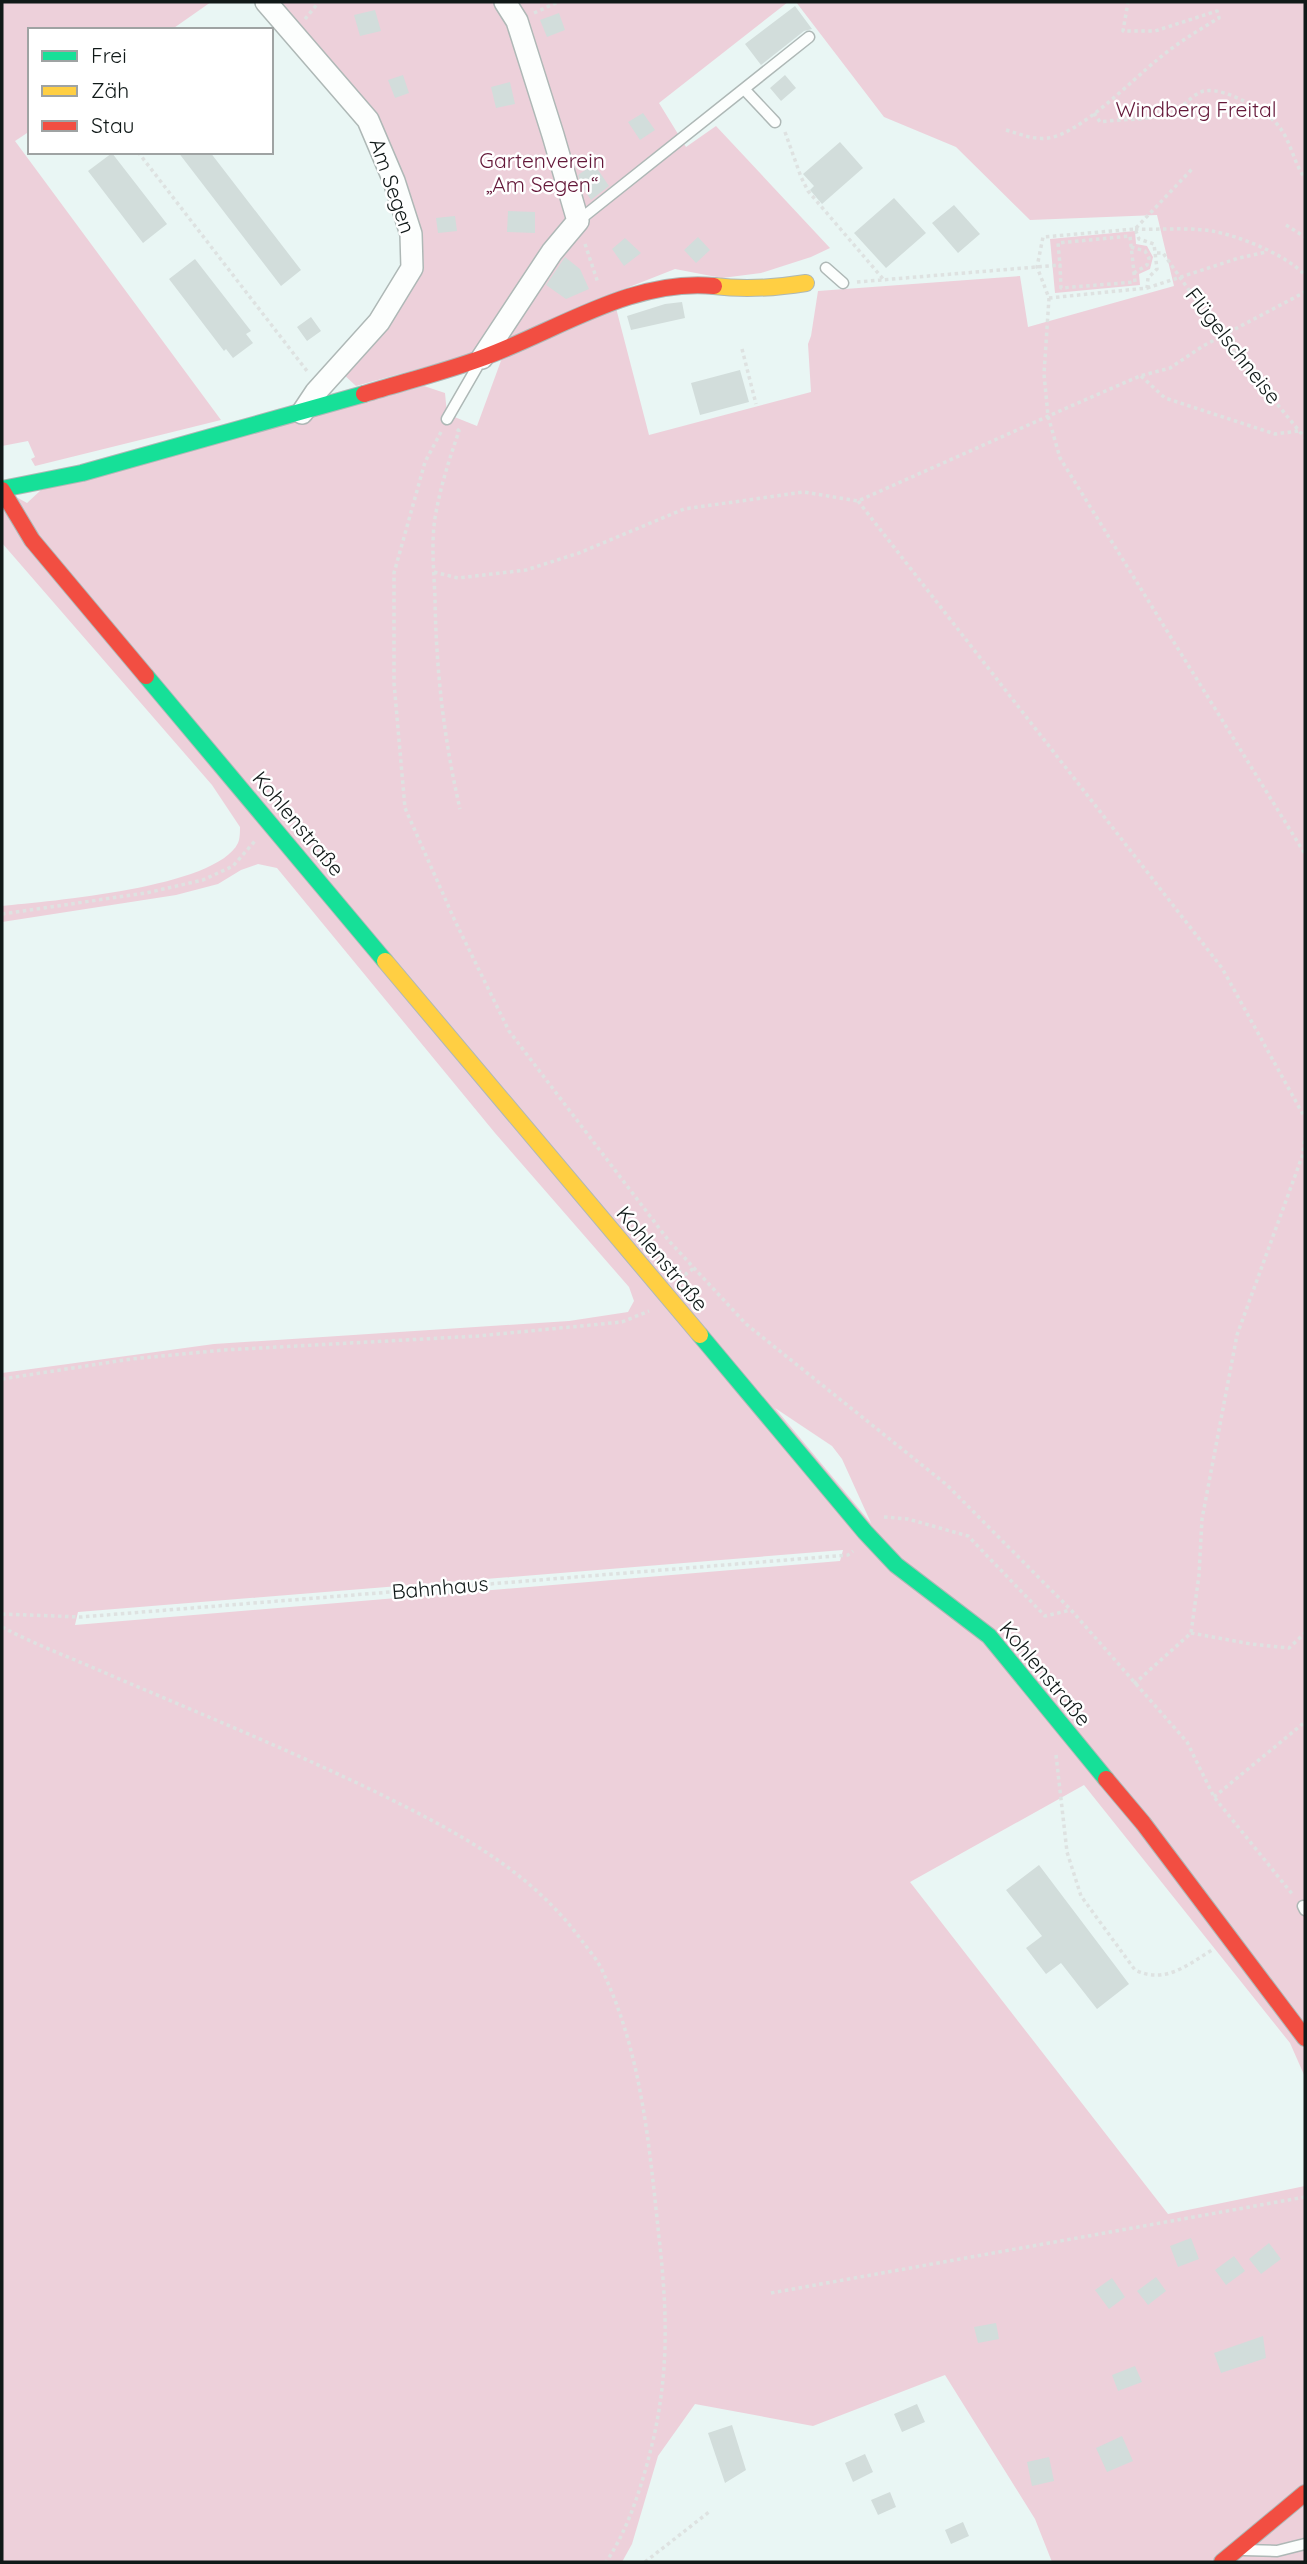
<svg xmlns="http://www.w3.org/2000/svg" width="1307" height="2564" font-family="Quicksand,sans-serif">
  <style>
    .green { fill: #edd0da; fill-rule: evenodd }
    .building { fill: #d2dddb }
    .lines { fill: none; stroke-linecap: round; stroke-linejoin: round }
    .lane-casing { stroke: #aeb8b6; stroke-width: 13 }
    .street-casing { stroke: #aeb8b6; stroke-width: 24 }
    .fast-casing { stroke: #aeb8b6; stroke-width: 18 }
    .slow-casing { stroke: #aeb8b6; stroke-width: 18 }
    .jam-casing { stroke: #aeb8b6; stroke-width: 18 }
    .path { stroke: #dee2e1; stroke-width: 3.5; stroke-dasharray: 3.5 3.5; stroke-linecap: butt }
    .lane { stroke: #fcfefd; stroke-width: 10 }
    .street { stroke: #fcfefd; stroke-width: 21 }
    .fast { stroke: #16e098; stroke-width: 16 }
    .slow { stroke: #ffcf43; stroke-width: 16 }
    .jam { stroke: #f24e42; stroke-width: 16 }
    .labels { text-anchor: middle; stroke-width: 5; stroke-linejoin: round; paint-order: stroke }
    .park-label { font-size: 21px; fill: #641839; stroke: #fff }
    .street-label { font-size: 21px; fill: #101918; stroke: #fff }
  </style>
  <rect width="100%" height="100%" fill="#e9f6f4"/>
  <path class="green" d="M2,2H211L171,30H30V131L15,141L221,420L35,466L31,459L35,457L28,441L2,446Z
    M275,2H788L659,103L686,147L716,126L830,248L811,257L761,273L722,278L675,269L609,295L472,354L356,386L341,372L414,277L373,116Z
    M796,2H1305V2077L1290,2043L1084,1785L910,1882L1168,2214L1305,2186V2562H1052L1035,2519L945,2375L813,2426L695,2404L658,2456L632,2544L622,2562H2V1373L214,1344L569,1321L628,1312L634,1301L629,1287L495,1133L277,868L258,864L241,870L218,884L176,895L2,922V906C49,901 216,888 238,843C240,839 240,831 240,827L212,785L2,543V489L27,503L41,490L424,386L445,393L447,414L477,426L502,358L616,308L649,435L811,392L808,344L811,336L818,291L1020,276L1028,327L1174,286L1157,215L1030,220L956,147L884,117ZM775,1408L832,1446L842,1459L871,1523ZM843,1550L840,1561L75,1625L78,1612Z
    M1135,231L1136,244L1147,246L1153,257L1150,269L1139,274L1140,285L1055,293L1050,239Z"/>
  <path class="building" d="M795,6L812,29L804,31L761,65L745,44Z
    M375,10L381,31L360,36L354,15Z
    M559,13L565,30L547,37L540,20Z
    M403,75L409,93L395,98L388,80Z
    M785,75L796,88L781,101L770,88Z
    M510,82L515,104L496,108L491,87Z
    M643,113L655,130L640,140L628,122Z
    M840,142L863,168L822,204L810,190L814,186L803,174Z
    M178,152H210L301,270L281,286Z
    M112,153L167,224L143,243L88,171Z
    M594,164L609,186L591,200L581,185L578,175Z
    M894,198L926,233L886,268L854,233Z
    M954,205L980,234L958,253L932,223Z
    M508,211L535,212V233L507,232Z
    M455,216L457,231L438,233L436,218Z
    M698,237L710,250L696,263L684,250Z
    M625,238L641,253L624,266L612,249Z
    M565,257L580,269L589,289L566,299L546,285Z
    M195,259L251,331L246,334L253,343L233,358L226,349L224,351L169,279Z
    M682,302L685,318L631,330L627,316L665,304Z
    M311,317L321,331L307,341L297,327Z
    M740,370L749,402L700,415L691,383Z
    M1039,1865L1129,1984L1097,2009L1061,1963L1046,1974L1026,1948L1042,1936L1006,1890Z
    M1191,2238L1199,2259L1178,2267L1170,2246Z
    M1269,2243L1281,2259L1261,2274L1249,2259Z
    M1234,2256L1245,2271L1226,2285L1215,2270Z
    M1156,2277L1166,2291L1148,2305L1137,2291Z
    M1112,2278L1125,2297L1109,2309L1095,2290Z
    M996,2323L999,2339L978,2343L974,2327Z
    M1263,2336L1266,2358L1221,2373L1214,2353Z
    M1135,2366L1142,2382L1118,2391L1112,2375Z
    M917,2404L925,2422L902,2432L894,2414Z
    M732,2425L746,2470L725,2483L708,2433Z
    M1122,2436L1133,2461L1107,2472L1096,2448Z
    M865,2454L873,2472L853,2482L845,2463Z
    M1049,2457L1054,2481L1032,2486L1027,2462Z
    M890,2492L896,2507L878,2515L871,2500Z
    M963,2522L969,2536L951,2544L945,2530Z"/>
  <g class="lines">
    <defs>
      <path id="lane" d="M744,89L775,122
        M578,221L809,37
        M826,268L843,283
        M447,419L477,367
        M1303,1906L1305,1910
        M1244,2550L1277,2551L1305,2544"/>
      <path id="street" d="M266,2L368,120L394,181L411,234L412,268L379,322L316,392L302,413
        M482,358L552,252L578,221L553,135L517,21L505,2"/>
      <path id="fast" d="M2,489L82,473L364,394
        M146,676L385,961
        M700,1335L865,1532L896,1565L989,1636L1106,1779"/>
      <path id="slow" d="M714,286C745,290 775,288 806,283
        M385,961L700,1335"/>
      <path id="jam" d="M364,394C403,382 444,372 482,358C557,331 632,278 714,286
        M2,490L32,540L146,676
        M1106,1779L1143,1823L1305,2038
        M1222,2562L1305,2493"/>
    </defs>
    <use href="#lane" class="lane-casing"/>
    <use href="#street" class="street-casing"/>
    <use href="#fast" class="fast-casing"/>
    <use href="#slow" class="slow-casing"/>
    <use href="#jam" class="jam-casing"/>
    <path class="path" d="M534,13L558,2
      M305,19L319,2
      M1094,113L1100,122C1121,119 1146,120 1166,115C1179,112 1186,101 1197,94C1215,81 1260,108 1274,121C1291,137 1292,161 1305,178
      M1006,130C1020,134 1033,140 1048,138C1080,134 1131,81 1157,60C1176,44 1197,31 1219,18L1217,11L1155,31H1123L1128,2
      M785,132L801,177L808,191L884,280
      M138,152L307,371
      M1286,225L1305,237
      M1136,228L1193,168
      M1135,229C1160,230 1187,227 1212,231C1240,236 1286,255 1305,275
      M585,244L598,283
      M1131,247L1145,251L1149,258L1147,265L1134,273
      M1157,253H1163L1221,336L1305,438
      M857,282L1060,265L1061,288L1135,282L1130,236L1058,243L1060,265
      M1147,288L1239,258L1266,252
      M1049,298L1147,288L1148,278L1157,269L1154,244L1139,239L1135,229L1043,237L1037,267L1049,298L1044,374L1048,416L1060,458L1305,854
      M742,349L756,404
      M1141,376L1165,398L1275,434L1299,431
      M457,429L459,431C449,460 440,488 435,518C431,544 434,572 435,598C436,670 444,740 460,809
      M441,432L425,462L394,573V683L405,808L455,921L509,1031L669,1241L746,1324L947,1485L1071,1610L1187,1742L1214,1797L1293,1895
      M858,501L1222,968L1305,1118
      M434,572L458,578L526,570L579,553L684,509L804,492L858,501L1071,406L1140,376L1170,368L1203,346L1305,292
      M2,914L146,893L203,880L233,866L255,841
      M678,1271L686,1274L694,1268
      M2,1379L131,1359L224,1350L478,1336L622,1322L649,1311
      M884,1517L908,1519L968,1536L1045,1616L1071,1610
      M2,1614L81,1617L848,1555L853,1551
      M2,1627C36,1645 74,1659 110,1675C199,1713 289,1750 376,1792C453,1830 530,1869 582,1941C588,1949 596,1958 601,1968C642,2052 649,2145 659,2237C669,2326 669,2392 643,2478C634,2508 623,2537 606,2562
      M1191,1633L1251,1644L1289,1648L1305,1633
      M1134,1684L1191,1633L1199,1575L1202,1519L1237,1335L1303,1154L1305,1136
      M1056,1755L1067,1852L1081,1896L1135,1970C1165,1984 1186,1966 1212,1950
      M1214,1797L1305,1722
      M771,2293L1305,2197
      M645,2562L709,2512"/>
    <use href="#lane" class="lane"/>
    <use href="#street" class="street"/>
    <use href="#fast" class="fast"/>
    <use href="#slow" class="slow"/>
    <use href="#jam" class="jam"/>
  </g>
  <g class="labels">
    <g class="park-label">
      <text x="1196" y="117">Windberg Freital</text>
      <text x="542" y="168">Gartenverein<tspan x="542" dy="24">„Am Segen“</tspan></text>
    </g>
    <g class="street-label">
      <text transform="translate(392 186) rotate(71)" y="7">Am Segen</text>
      <text transform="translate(1233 346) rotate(52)" y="7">Flügelschneise</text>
      <text transform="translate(298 824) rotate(50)" y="7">Kohlenstraße</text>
      <text transform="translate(662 1259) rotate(50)" y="7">Kohlenstraße</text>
      <text transform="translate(440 1588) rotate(-5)" y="7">Bahnhaus</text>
      <text transform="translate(1045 1674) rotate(50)" y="7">Kohlenstraße</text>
    </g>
  </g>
  <rect width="1307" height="2564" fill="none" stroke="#101918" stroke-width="7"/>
  <rect x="28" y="28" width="245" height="126" fill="#ffffff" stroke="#9fa3a3" stroke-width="2"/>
  <rect x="42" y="51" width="35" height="10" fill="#16e098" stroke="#9fa3a3" stroke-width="2"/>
  <text x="91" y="63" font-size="21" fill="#101918">Frei</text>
  <rect x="42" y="86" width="35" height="10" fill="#ffcf43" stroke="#9fa3a3" stroke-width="2"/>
  <text x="91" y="98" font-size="21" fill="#101918">Zäh</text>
  <rect x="42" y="121" width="35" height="10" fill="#f24e42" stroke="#9fa3a3" stroke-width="2"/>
  <text x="91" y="133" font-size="21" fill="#101918">Stau</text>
</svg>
